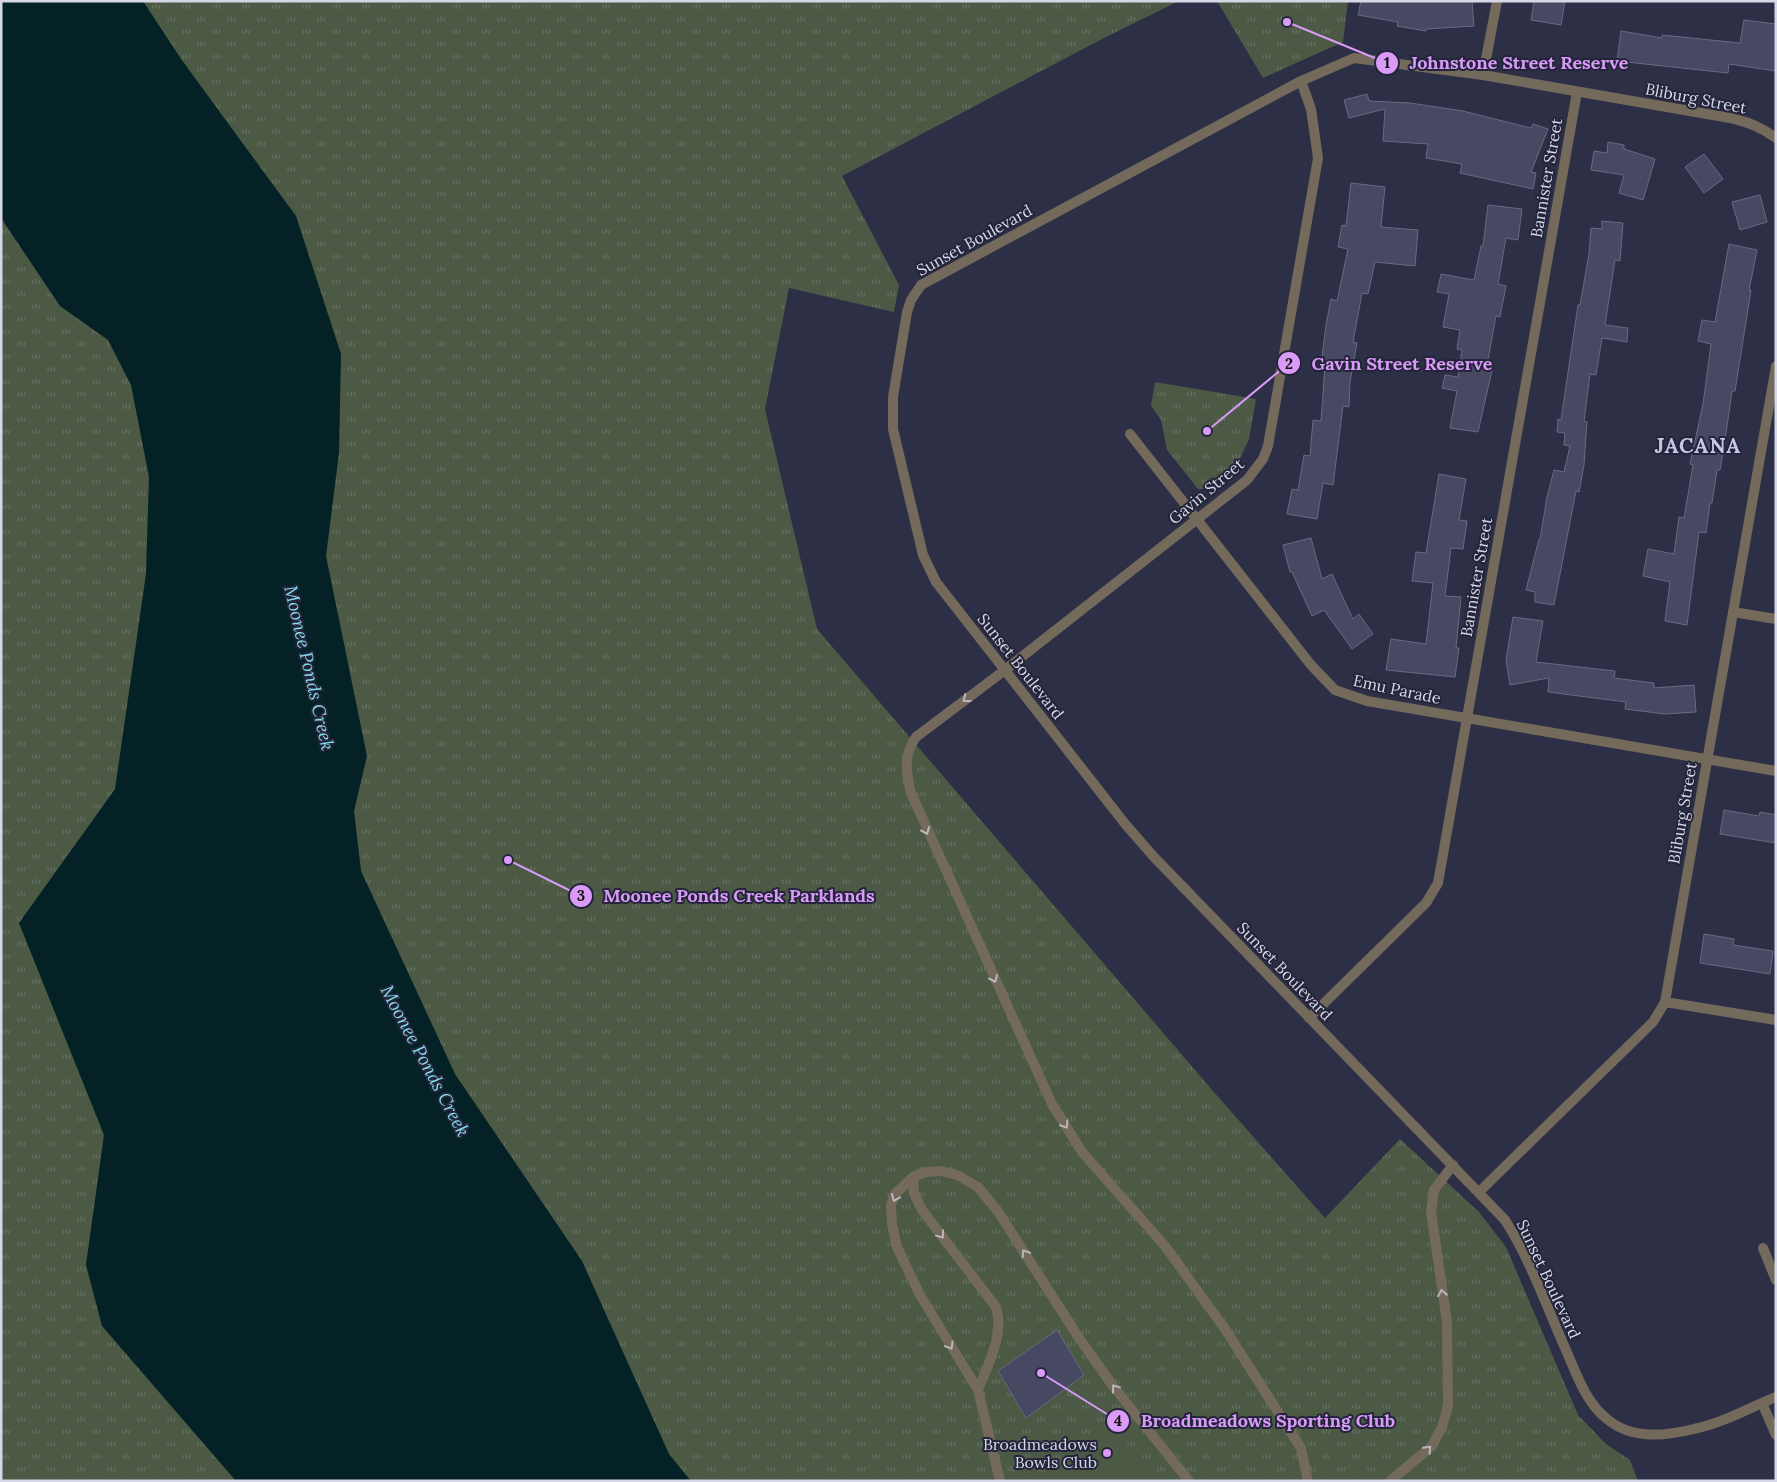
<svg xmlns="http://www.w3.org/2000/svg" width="1777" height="1482" font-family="Lora,serif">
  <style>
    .grass { fill: url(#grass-tufts) }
    .garden { fill: #4b5945 }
    .water { fill: #042125 }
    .building { fill: #464961; stroke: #676a84 }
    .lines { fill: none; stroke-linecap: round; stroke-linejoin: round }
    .service { stroke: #746a5b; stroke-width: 10 }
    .minor { stroke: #746a5b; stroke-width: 10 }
    .oneway { stroke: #b9b7bd }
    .poi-dot { fill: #d99af8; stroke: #24253b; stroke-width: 2 }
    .labels { text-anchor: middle; stroke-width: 4; stroke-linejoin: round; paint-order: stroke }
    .street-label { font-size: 16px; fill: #d6d8e7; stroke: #24253b }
    .poi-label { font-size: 16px; fill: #d6d8e7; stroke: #24253b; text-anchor: end }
    .water-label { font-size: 18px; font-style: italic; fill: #83dcea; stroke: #24253b }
    .district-label { font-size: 21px; font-weight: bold; letter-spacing: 1px; fill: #c4c8e5; stroke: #24253b }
    .leader { fill: none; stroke: #d99af8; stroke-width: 2 }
    .callout-dot { fill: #d99af8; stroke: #24253b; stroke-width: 2 }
    .mark-label { font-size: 15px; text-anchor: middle; font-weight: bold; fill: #111 }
    .callout-label { font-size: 18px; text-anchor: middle; font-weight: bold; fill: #d99af8; stroke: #24253b; stroke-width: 4; stroke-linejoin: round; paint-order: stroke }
  </style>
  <defs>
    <pattern id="grass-tufts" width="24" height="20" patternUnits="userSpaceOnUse" patternTransform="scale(1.25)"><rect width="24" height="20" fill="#4b5945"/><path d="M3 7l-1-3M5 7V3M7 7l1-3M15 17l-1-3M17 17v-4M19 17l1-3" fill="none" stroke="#647060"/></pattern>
  </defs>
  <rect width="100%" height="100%" fill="#2d2f46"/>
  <path class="grass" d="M1,1H1179L1104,38L842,176L899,285L894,312L789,288L765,409L817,629L1213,1091L1325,1218L1400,1139L1479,1212L1506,1247L1578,1415L1606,1444L1630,1460L1638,1481H1Z
    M1217,1H1348L1343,42L1263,78Z
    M1155,382L1256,399L1249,439L1240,459L1204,489H1198L1167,450L1161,420L1151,406Z"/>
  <path class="garden" d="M1110,1425L1160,1481H1048Z"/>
  <path class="water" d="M1,1H143L181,59L296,216L341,354L339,453L326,556L367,756L354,811L361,871L455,1074L582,1261L669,1454L691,1481H236L102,1326L86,1265L104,1135L19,923L115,789L146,574L149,477L131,385L108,340L60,306L1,218Z"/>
  <path class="building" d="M1361,1H1472L1474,26L1426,29V31L1397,26L1398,22L1358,15Z
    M1534,1H1565L1561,25L1531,20Z
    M1744,20L1776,24V71L1729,64L1728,73L1617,61L1621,31L1662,38V35L1740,43Z
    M1367,94L1369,101L1410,103L1463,111L1531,128L1533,124L1548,129L1531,172L1536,173L1533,189L1460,173L1462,164L1426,158L1428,144L1383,141L1385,109L1349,118L1344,100Z
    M1608,142L1624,145V149L1655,159L1643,200L1619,193L1624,175L1591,170L1594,151L1607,153Z
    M1704,154L1723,179L1704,193L1685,167Z
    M1351,183L1385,187L1381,227L1418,230L1415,266L1375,262L1368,294L1362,293L1353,342L1357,343L1350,382L1349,407L1343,406L1333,485L1323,483L1317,519L1287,514L1292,489L1298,490L1304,455L1310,456L1313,420L1321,421L1325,365H1321L1326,325L1331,299L1337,301L1348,249L1338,247L1342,225L1346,226Z
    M1760,195L1767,222L1740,230L1732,202Z
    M1488,205L1522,209L1518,240L1506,238L1498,284L1506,286L1500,317L1496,316L1487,365L1493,366L1478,432L1450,428L1457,391L1442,388L1445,375L1458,377L1462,350L1457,349L1460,330L1443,327L1449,294L1437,292L1441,274L1474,280L1481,246H1483Z
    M1602,221L1623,223L1620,261L1615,260L1605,325L1628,328L1627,342L1602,338L1596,375L1590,374L1584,421L1587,422L1584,465L1579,492L1576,491L1554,605L1535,602V592L1526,590L1539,539H1540L1547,497L1554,470L1564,472L1570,446L1564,445L1565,433L1557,432L1558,419L1561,420L1578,305H1580L1589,254L1591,228L1602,229Z
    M1729,244L1757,250L1749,290H1751L1735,391H1732L1724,447L1720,470H1717L1712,503H1710L1706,533L1699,532L1687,625L1665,621L1670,582L1643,576L1648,549L1674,554L1679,517L1684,518L1693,465L1690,464L1703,404L1711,344L1698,341L1702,320L1715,322Z
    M1439,474L1466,479L1459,520L1467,521L1463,549L1451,548L1445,596L1461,597L1456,648H1459L1455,677L1386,670L1391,639L1426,644L1433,583L1412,581L1416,552L1426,553Z
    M1311,538L1322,579L1332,574L1353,619L1359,614L1373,634L1352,649L1324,610L1312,616L1292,572H1290L1283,545Z
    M1513,617L1543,621L1536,662L1615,671L1614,678L1654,683V688L1694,685L1696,712L1665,714L1625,709L1626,702L1548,692L1549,678L1510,685L1506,660Z
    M1724,810L1759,816L1760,812L1776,815V843L1720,834Z
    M1704,934L1734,939L1733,945L1773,951L1770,974L1700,963Z
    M1057,1330L1084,1375L1026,1418L998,1371Z"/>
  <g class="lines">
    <path class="service" d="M1733,612L1776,619
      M1005,670L916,737C903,756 906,772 911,793L1052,1104L1082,1152L1165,1246L1225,1329L1301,1448L1308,1481
      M913,1177L914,1193L922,1210L996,1307C1005,1334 988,1364 978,1390
      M1000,1481L978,1390L920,1295L897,1247L892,1224L891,1205L895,1194L913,1177L926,1172L941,1171L957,1175L978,1187L999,1213L1079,1338L1113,1386L1189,1481
      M1390,1481L1432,1446L1442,1427L1448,1406L1447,1322L1431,1212L1434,1190L1453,1165"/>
    <path class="minor" d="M1483,75L1497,1
      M1776,138C1761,127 1748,122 1730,118L1483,75L1354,58L1301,81L921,285L911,300L907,312L893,397V429L923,555L936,582L1126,825L1154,857L1505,1220C1530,1259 1546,1305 1565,1348C1576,1372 1585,1402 1607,1419C1632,1440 1665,1436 1694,1429C1723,1423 1749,1408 1776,1397
      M1130,434L1311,665L1335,690L1367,701L1776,771
      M1005,670L1247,480L1263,459L1268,446L1318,158L1311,109L1301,81
      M1665,1002L1776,1020
      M1309,1018L1426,903L1438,883L1577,92
      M1479,1192L1653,1022L1665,1002L1776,366
      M1763,1248L1776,1280
      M1762,1403L1776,1435"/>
  </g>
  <defs><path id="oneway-chevron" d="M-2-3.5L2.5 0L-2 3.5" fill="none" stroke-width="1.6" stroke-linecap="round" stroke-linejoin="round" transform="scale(1.25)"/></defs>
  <g class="oneway">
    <use href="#oneway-chevron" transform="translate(966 699) rotate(143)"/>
    <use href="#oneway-chevron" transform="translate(926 831) rotate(66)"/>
    <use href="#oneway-chevron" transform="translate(994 979) rotate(66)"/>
    <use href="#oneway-chevron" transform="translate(1065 1125) rotate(58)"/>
    <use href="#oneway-chevron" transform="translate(895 1198) rotate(113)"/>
    <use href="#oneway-chevron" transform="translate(941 1235) rotate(53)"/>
    <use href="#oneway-chevron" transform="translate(1025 1253) rotate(-122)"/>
    <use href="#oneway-chevron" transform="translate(1442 1293) rotate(-99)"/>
    <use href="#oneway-chevron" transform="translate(950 1346) rotate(59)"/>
    <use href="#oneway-chevron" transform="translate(1115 1388) rotate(-127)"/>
    <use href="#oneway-chevron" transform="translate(1428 1449) rotate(-47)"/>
  </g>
  <circle class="poi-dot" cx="1107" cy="1453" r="5"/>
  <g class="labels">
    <g class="street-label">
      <text transform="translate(1696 98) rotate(11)" y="6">Bliburg Street</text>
      <text transform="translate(1546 178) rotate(-80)" y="6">Bannister Street</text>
      <text transform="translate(974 240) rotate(-29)" y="6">Sunset Boulevard</text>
      <text transform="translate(1206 491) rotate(-40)" y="6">Gavin Street</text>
      <text transform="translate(1476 577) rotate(-80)" y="6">Bannister Street</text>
      <text transform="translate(1021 666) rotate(52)" y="6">Sunset Boulevard</text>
      <text transform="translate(1397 689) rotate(12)" y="6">Emu Parade</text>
      <text transform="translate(1682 813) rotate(-80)" y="6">Bliburg Street</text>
      <text transform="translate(1285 971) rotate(46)" y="6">Sunset Boulevard</text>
      <text transform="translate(1549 1279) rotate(65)" y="6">Sunset Boulevard</text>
    </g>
    <g class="poi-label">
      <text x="1097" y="1450">Broadmeadows<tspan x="1097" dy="18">Bowls Club</tspan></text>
    </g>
    <g class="water-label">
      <text transform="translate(309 668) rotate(77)" y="6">Moonee Ponds Creek</text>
      <text transform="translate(425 1061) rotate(62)" y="6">Moonee Ponds Creek</text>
    </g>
    <g class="district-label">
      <text x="1698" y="453">JACANA</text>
    </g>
  </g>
  <path class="leader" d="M1287 22L1387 63M1207 431L1289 363M508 860L581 896M1041 1373L1118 1421"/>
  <g class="callout-dot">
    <circle cx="1287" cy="22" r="5"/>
    <circle cx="1207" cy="431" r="5"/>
    <circle cx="508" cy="860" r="5"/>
    <circle cx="1041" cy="1373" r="5"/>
    <circle cx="1387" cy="63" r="12"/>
    <circle cx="1289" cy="363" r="12"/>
    <circle cx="581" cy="896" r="12"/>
    <circle cx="1118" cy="1421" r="12"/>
  </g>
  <g class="mark-label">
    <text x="1387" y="68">1</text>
    <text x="1289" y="369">2</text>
    <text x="581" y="901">3</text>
    <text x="1118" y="1426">4</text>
  </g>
  <g class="callout-label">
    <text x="1519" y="69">Johnstone Street Reserve</text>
    <text x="1402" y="370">Gavin Street Reserve</text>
    <text x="739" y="902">Moonee Ponds Creek Parklands</text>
    <text x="1268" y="1427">Broadmeadows Sporting Club</text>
  </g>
  <rect width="1777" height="1482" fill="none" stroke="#d6d8e7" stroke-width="5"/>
</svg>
